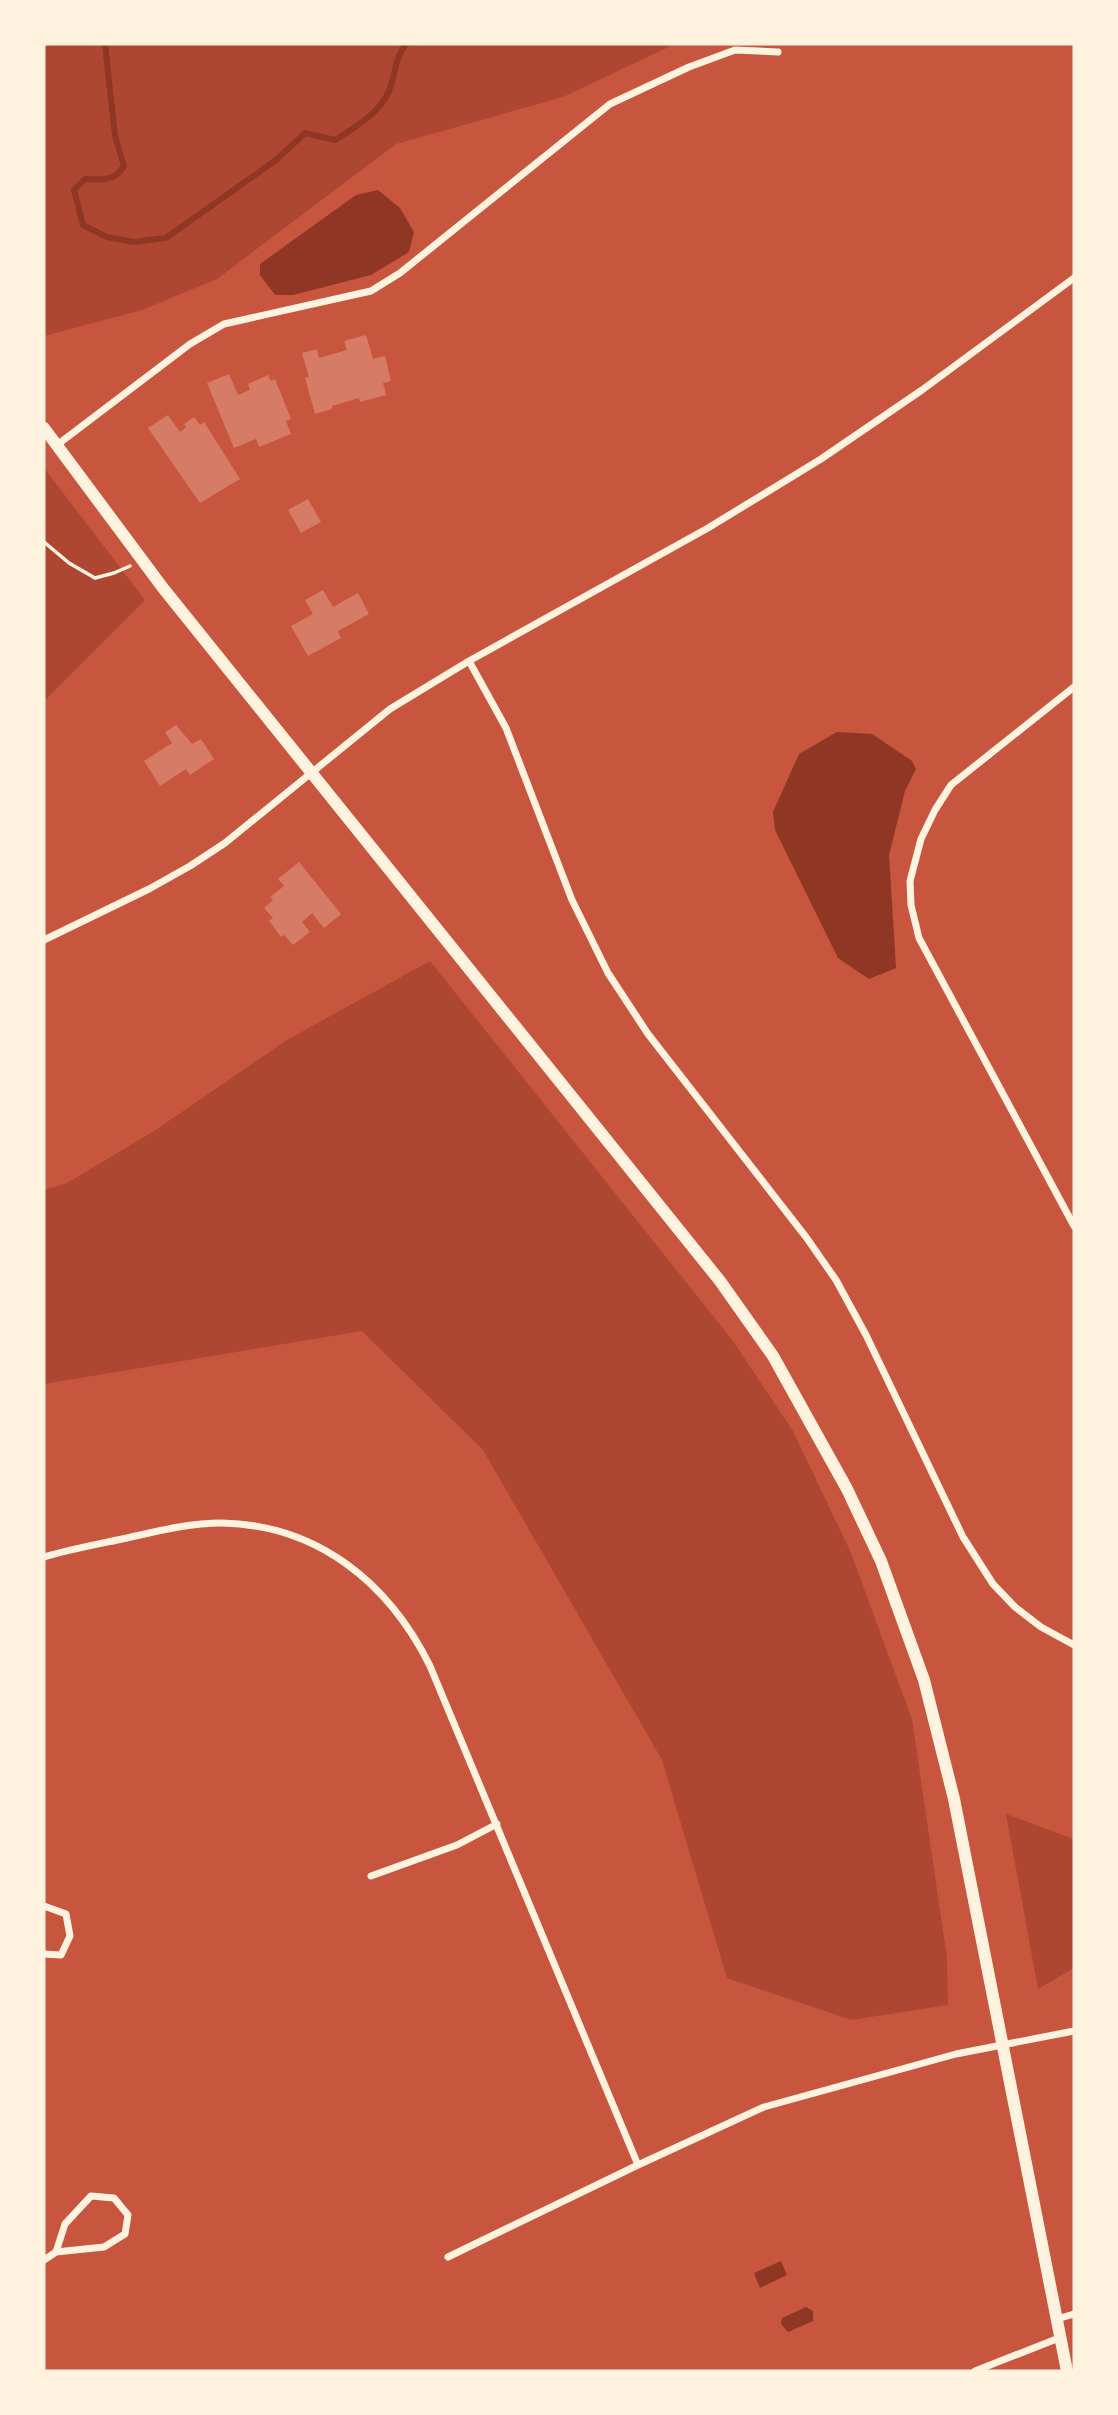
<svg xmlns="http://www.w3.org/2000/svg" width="1118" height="2415" font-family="'Roboto Condensed',sans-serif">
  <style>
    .green { fill: #ae4732 }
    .water { fill: #8f3625 }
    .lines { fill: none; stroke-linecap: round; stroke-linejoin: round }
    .stream { stroke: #8f3625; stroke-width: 6 }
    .building { fill: #d67c66 }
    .path { stroke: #fff3e0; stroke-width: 3.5 }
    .minor { stroke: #fff3e0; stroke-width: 7 }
    .tertiary { stroke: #fff3e0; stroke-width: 12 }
  </style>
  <rect width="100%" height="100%" fill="#c8553d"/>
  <path class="green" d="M44,44H675L563,97L396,144L217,279L142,310L44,336Z
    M44,468L145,600L44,701Z
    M430,961L733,1341L793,1431L851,1553L912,1719L947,1958L948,2005L851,2020L727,1978L662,1760L483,1450L362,1331L44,1384V1190L67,1183L154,1131L287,1040Z
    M1006,1814L1074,1839V1968L1038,1989Z"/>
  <path class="water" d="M378,190L400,208L414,232L409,252L371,275L293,295H275L260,275V264L356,195Z
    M837,732L872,734L912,761L916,769L905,791L889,855L896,968L869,979L838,958L775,830L773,812L799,754Z
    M781,2261L787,2275L760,2288L754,2273Z
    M806,2307L813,2311V2321L788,2332L781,2324L782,2318Z"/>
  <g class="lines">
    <path class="stream" d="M105,44L115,136L124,166C116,181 101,180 85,179L74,190L83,225L107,237L133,242L166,238L276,160L305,133L335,140C354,128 380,113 389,91C396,74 394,59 406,44"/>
  </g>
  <path class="building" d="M366,335L373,359L385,356L391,381L383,383L386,395L360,402L359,398L332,406V409L315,414L305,378L309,377L302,353L317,349L319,358L347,350L344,341Z
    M229,374L238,395L250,390L248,384L268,375L271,381L275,379L291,419L286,421L291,434L259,447L256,439L234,448L207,383Z
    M168,415L180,432L186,427L184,424L194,417L200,425L204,422L240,479L200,503L148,428Z
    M308,499L321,522L301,533L288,510Z
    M323,590L333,607L358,593L369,614L338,631L341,638L308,656L291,626L313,614L305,600Z
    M176,725L192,744L201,739L214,759L190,775L186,769L160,786L144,761L172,743L165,732Z
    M299,862L341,914L324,928L312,913L302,922L310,932L293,945L284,935L281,937L269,921L273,918L264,908L273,900L270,897L284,886L278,879Z"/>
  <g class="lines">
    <path class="path" d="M44,542L69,563L95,578L114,573L130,566"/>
    <path class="minor" d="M57,445L190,344L224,324L371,291L400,273L610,104L689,67L735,50L778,52
      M469,661L506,728L572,900L608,973L648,1034L806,1237L836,1280L866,1335L963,1537L993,1584L1015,1607L1041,1627L1074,1645
      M1074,687L951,785L935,810L921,839L910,881L911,905L919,938L1074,1226
      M44,940L149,889L190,866L225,843L390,709L469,661L708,528L821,459L922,390L1074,278
      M44,1557C71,1549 99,1544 127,1538C158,1531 189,1523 222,1523C318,1525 389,1583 430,1666L638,2165
      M371,1876L457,1845L497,1824
      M44,1906L66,1914L70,1936L61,1955L44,1954
      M448,2257L638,2165L764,2107L956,2054L1074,2031
      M44,2260L56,2252L104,2247L125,2234L128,2215L114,2198L91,2196L65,2224L56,2252
      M1057,2319L1074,2314
      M975,2371L1059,2338"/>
    <path class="tertiary" d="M44,428L163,588L720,1281L773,1356L847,1489L881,1561L924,1680L954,1799L1067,2371"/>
  </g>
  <rect width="1118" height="2415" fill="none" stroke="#fff3e0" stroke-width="91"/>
</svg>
